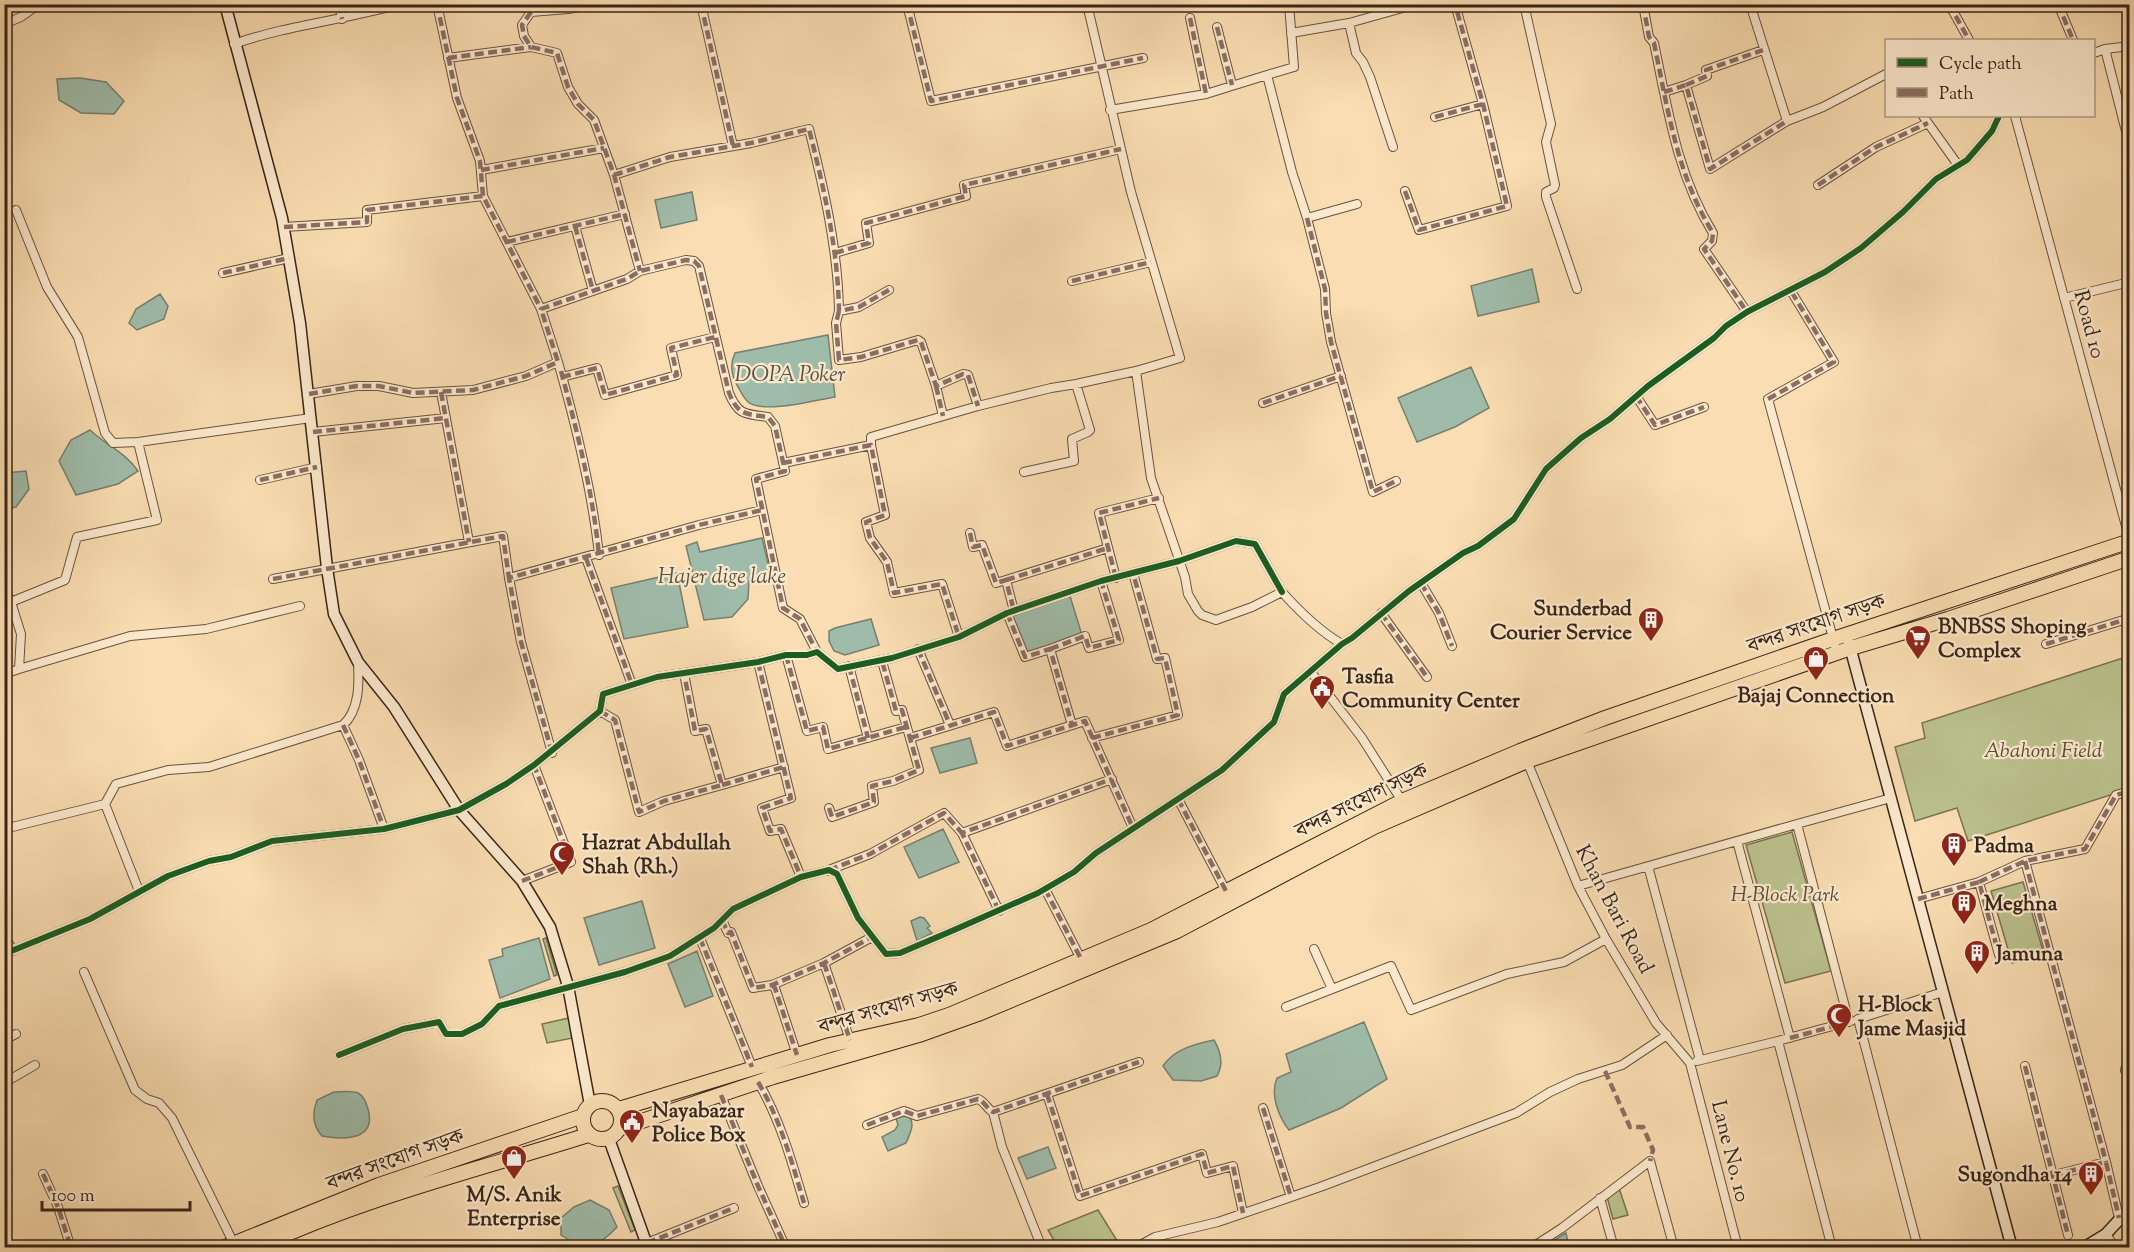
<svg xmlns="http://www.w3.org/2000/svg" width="2134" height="1252" font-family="'Sorts Mill Goudy','Noto Serif Bengali',serif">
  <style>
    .green { fill: #bbc28e; stroke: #7a7453; stroke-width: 1.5 }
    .water { fill: #9fbcaa; stroke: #768070; stroke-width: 1.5 }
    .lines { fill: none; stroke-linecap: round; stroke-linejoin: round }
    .street-casing { stroke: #68533e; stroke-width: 10 }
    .secondary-casing { stroke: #382518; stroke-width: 13 }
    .highway-casing { stroke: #382518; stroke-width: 16 }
    .street { stroke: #fce9cd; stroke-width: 8 }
    .secondary { stroke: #fce9cd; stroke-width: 10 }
    .highway { stroke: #faddb2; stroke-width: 14 }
    .quiet { stroke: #8d6e63; stroke-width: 4.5; stroke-dasharray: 9 4.5; stroke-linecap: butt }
    .cycleway-casing { stroke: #fce9cd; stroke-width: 10 }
    .cycleway { stroke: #1b5e20; stroke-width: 6 }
    .labels { text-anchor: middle; stroke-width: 4.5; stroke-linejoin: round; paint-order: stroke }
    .street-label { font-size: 21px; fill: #382518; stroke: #fce9cd }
    .poi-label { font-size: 21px; font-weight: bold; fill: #382518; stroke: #fce9cd; text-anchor: start }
    .park-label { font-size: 21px; font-style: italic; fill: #594c36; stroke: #fce9cd }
    .water-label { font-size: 22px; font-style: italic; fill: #575244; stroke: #fce9cd }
  </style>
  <rect width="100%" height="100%" fill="#faddb2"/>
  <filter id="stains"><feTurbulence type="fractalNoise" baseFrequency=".00333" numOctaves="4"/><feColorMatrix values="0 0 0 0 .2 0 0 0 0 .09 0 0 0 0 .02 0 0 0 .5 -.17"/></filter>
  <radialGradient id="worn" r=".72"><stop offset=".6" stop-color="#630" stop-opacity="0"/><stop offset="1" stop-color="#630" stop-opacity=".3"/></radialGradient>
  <path class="green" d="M2129,656V789L1968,841L1957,808L1915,821L1895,747L1925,738L1922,723Z
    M1792,832L1831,971L1785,983L1746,845Z
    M2023,882L2044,954L2012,963L1991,891Z
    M546,938L557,975L554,976L543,939Z
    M569,1018L573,1038L547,1043L542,1024Z
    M618,1186L635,1230L631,1232L613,1188Z
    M1619,1188L1628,1215L1613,1219L1607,1197Z
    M1098,1210L1121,1247H1058L1048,1230Z"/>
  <path class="water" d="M80,78L106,82L124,101L114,114L81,113L59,100L57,79Z
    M692,192L697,220L661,228L655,200Z
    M1532,269L1539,302L1478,316L1471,286Z
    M160,294L168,306L164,319L137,330L129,323L136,309Z
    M828,335L835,397C817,400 760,415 747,401C743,397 740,390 737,385C731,375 730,363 735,353Z
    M1471,367L1489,408L1455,427L1417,442L1398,398Z
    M90,430C107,446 125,452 138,471L118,484L76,495L59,461L71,440Z
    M26,471L29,489L16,507L5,509V473Z
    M762,538L771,576L749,581L748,599L732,617L704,620L686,546L697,542L700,552Z
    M677,573L688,627L624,639L611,588Z
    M1070,596L1082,635L1027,654L1012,616Z
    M871,619L879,645L845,655L834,651L829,641V631L835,628Z
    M970,738L977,763L940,773L931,748Z
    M943,829L959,862L919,878L904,847Z
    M642,901L655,948L599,965L584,918Z
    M920,917L924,918L930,926L927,928L932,933L917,941L911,921Z
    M539,938L550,979L500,998L489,960L503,956L502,949Z
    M697,951L713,996L685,1007L668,964Z
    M1364,1022L1387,1079L1341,1108L1289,1130C1278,1116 1270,1094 1277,1078L1291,1072L1286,1054Z
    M1214,1040C1221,1052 1224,1064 1217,1076L1201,1081L1173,1080L1163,1066C1174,1049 1195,1044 1214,1040Z
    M334,1092C341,1092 352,1090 358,1093C364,1096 366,1103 368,1109C377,1141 343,1140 322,1136C313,1126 312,1113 317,1100Z
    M908,1115C916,1124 910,1133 906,1143L888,1151L882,1137L895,1130L898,1125L896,1118Z
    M1048,1147L1056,1168L1027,1179L1018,1158Z
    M590,1200L609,1210L617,1227C596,1249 586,1252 561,1235V1218L574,1207Z
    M1566,1233L1569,1247H1545V1246Z"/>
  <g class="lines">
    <defs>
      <path id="street" d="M339,4L342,19
        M437,4L457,98L480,161L483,196L541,309
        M529,4L531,12L568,9L595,4
        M701,4L733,146
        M907,4L931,101L1143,58
        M1087,4L1131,192L1180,358L1136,371L1151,478L1185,577L1188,594L1198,611L1202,615L1216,620L1252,607L1282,592C1300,612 1319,631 1342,644
        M1524,4L1551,124L1546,142L1555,185L1554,188L1546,192V197L1577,289
        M1643,4L1649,37L1654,43C1668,110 1677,175 1713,233L1712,241L1704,249L1747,312
        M1750,4L1787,121L1823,107L1886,74
        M1949,4L1969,40
        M2058,4L2073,40
        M1087,7L1107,4
        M531,12L522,25L524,36L531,47L557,53L568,87L578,104L594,120L614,175L640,271
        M1190,18L1206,94
        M1349,23L1356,53L1363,62L1370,77L1393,147
        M4,24L21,17L39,4
        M1217,27L1232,85
        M1291,33L1349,23L1417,4
        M234,44C288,25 345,20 400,4
        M2105,49L2130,147
        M2094,53L2105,49L2130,46
        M448,58L531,47
        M1267,75L1294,67L1289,4
        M1686,85L1707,76L1706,70L1763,50
        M1664,92L1686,85L1710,169L1787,121
        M1110,110L1206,94L1267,75L1292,172L1307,218L1357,204
        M1923,116L1958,165
        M2015,116L2130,541
        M1435,117L1483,104
        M481,170L604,148
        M614,175L670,157L751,143L809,129C824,189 838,249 839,311L859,307L889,290
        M1818,185L1876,147L1928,123
        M1405,191L1419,230L1507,206L1483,104L1455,4
        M16,210L47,287L78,337L105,433L113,443L138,442L311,418
        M1307,218L1325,289L1326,313L1331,342L1373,492L1396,481
        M575,226L593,291
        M284,227L367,222V210L483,196
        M507,242L625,214
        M835,253L869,243L866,223L966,196L964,185L1121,149
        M223,273L289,258
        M1072,281L1151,262
        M1791,291L1834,362L1768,399L1837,653
        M2064,298L2130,282
        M839,311L836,323L839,360L861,357L918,340L921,342L936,386L963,374L968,375L978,406
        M558,362C576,425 592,489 599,555
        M562,377L597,368L605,395L677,375L671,348L715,337
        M936,386L943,416
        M441,392L469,542
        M309,394L357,386H379L413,393L473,390L526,376L558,362L541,309L627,279L640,271L686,260L694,261L699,266L729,393C738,415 745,414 768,417L775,426L785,471L756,479L783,608L800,619L817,652
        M1636,396L1655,425L1704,407
        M1263,403L1341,376
        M313,432L446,418
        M871,445V437L978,406L1051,388L1076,384L1136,371
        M783,463L871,445L885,515L866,522L870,538L887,562L894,593L942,584L959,637
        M1024,472L1074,461L1072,439L1088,432L1090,430L1076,384
        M260,480L317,467
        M970,533L973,547L982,545L996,583L1006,580L1014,611
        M586,558L632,685
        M1116,578L1099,513L1159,498
        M273,579L503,536L509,578
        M1006,580L1108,548
        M1421,583L1439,613L1452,646
        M4,588L11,602
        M1007,613L1025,657L1050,649L1072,725
        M1381,613L1427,677
        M2046,644L2130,618
        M918,649L950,725
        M1050,649L1085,636L1089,648L1119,640L1101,581
        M786,655L807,731L823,727L828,749L906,727
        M758,662L791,798L762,808L770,831L781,829L801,877
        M849,666L868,738
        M19,669L130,636L206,629L300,606
        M1311,672L1362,738L1402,801
        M4,674L19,669L21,634L11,602L65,580L77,537L157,520L138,442
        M600,711L615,720L639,812L664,801L722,785L706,729L695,731L684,673
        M343,725L359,760L384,829
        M910,738L994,712L1007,746L1085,721L1133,828
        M1092,738L1178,715L1165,658L1157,659L1133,573
        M552,753L521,642L509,578L699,525L762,510
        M1527,761L1578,886L1606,939L1656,1023L1690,1063L1738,1248
        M722,785L784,767
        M1178,799L1227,893
        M105,804L139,891
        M829,808L832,817L874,802L872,786L893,781L919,770L902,710L896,711L882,661
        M4,829L105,804L116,784L168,770L209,767L343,725C360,710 359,682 358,662
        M1737,841L1790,1038
        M2025,861L2106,1162
        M1648,866L1700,1060
        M829,870L870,854L944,813L962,833
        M522,881L571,862L534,765
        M1979,882L2025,861L2085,849L2116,795L2130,791
        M1578,886L1797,824
        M1045,889L1081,959
        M1918,899L1979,882L1999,955
        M999,911L962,833L1112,779
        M722,920L728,933L731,932L753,988L772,985L824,963L872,937
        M4,935L13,951
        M700,938L752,1067
        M1314,949L1332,989
        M4,954L90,919L168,876L209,861L231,857L272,841L384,829L459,810L506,784L534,765L600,711L603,694L657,677L758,662L786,655H807L817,652L838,669L892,658L959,637L1007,613L1101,581L1179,561L1236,541L1255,544L1282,592
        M824,963L850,1040
        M84,972L135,1090L147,1099L159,1103L172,1118L235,1246
        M772,985L775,988L797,1055
        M1286,1007L1391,966L1411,1010L1507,974L1564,962L1606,939
        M1849,1022L1797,824L1891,798
        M4,1040L16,1034
        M2130,1054L2125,1070L2130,1072
        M339,1055L403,1029L439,1022L446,1034H462L482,1024L499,1006L625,972L670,956L714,928L733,909L801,877L829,870L837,874L858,918L886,954L900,953L954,930L1038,893L1074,872L1096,853L1222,770L1274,722L1284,694L1342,644L1352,638L1409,591L1463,553L1478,546L1514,519L1546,469L1581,438L1610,419L1648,386L1714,338L1726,326L1747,312L1825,272L1861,248L1903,212L1936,179L1967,160L1992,131L1999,116
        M1697,1061L1778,1041
        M2025,1066L2068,1235
        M758,1082C780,1119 792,1162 804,1203
        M4,1083L35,1065
        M1047,1094L1080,1196L1202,1154L1207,1173L1233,1166L1243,1213
        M721,1095L758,1186L786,1248
        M1263,1108L1291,1197
        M993,1112L1139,1062
        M867,1125L904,1111L917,1116L978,1099C985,1102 987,1109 993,1112L1002,1147L1042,1248
        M43,1174L58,1207L71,1248
        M2054,1175L2106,1162L2119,1218
        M1600,1198L1614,1248
        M2106,1234L2115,1248
        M647,1243L734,1208
        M1135,1248L1155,1237L1218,1222L1320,1187L1516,1113L1550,1092L1578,1079L1622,1065L1667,1035
        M1531,1248L1562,1228L1650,1161L1674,1248
        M1832,1248L1778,1041L1851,1021
        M1918,1248L1858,1019L1943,992"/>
      <path id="secondary" d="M225,4L282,218L300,323L327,568L334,614L358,662L394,707L459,810L522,881L550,927L568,986L590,1105
        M1849,643L2012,1248
        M609,1139L648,1248
        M2083,1248L2106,1234L2130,1208"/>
      <path id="highway" d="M583 1120a19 19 0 1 1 38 0a19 19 0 1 1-38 0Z
        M619,1109L830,1045L919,1025L949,1015L1151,930L1402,801L1520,751L1605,718L1833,639L2130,541
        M621,1128L773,1077L922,1034L978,1014L1177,931L1374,827L1527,761L1851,648L1948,619L2130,558
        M223,1248L379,1185L583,1116
        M256,1248C362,1198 477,1170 588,1135"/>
    </defs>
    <use href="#street" class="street-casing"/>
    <use href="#secondary" class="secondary-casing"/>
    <use href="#highway" class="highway-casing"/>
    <use href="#street" class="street"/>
    <use href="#secondary" class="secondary"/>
    <use href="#highway" class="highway"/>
    <path class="quiet" d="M339,4L342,19
      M437,4L457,98L480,161L483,196L541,309
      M701,4L733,146
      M907,4L931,101L1143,58
      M1643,4L1649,37L1654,43C1668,110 1677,175 1713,233L1712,241L1704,249L1747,312
      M1949,4L1969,40
      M2058,4L2073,40
      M1087,7L1107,4
      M531,12L522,25L524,36L531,47L557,53L568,87L578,104L594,120L614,175L640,271
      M1190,18L1206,94
      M1217,27L1232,85
      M448,58L531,47
      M1686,85L1707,76L1706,70L1763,50
      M1664,92L1686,85L1710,169L1787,121
      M1435,117L1483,104
      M481,170L604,148
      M614,175L670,157L751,143L809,129C824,189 838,249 839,311L859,307L889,290
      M1818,185L1876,147L1928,123
      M1405,191L1419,230L1507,206L1483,104L1455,4
      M1307,218L1325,289L1326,313L1331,342L1373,492L1396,481
      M575,226L593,291
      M284,227L367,222V210L483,196
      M507,242L625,214
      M835,253L869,243L866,223L966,196L964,185L1121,149
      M223,273L289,258
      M1072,281L1151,262
      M839,311L836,323L839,360L861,357L918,340L921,342L936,386L963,374L968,375L978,406
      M561,371C577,431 593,493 599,555
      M562,377L597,368L605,395L677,375L671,348L715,337
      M936,386L943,416
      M441,392L469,542
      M309,394L357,386H379L413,393L473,390L526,376L558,362L541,309L627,279L640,271L686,260L694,261L699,266L729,393C738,415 745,414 768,417L775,426L785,471L756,479L783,608L800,619L817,652
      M1636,396L1655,425L1704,407
      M1768,399L1834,362L1791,291
      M1263,403L1341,376
      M313,432L446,418
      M783,463L871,445L885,515L866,522L870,538L887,562L894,593L942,584L959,637
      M260,480L317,467
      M970,533L973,547L982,545L996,583L1006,580L1014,611
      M586,558L632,685
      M1116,578L1099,513L1159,498
      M273,579L503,536L509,578
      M1006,580L1108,548
      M1421,583L1439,613L1452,646
      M1007,613L1025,657L1050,649L1072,725
      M1381,613L1427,677
      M2046,644L2130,618
      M918,649L950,725
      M1050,649L1085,636L1089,648L1119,640L1101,581
      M786,655L807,731L823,727L828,749L906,727
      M758,662L791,798L762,808L770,831L781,829L801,877
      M849,666L868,738
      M600,711L615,720L639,812L664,801L722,785L706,729L695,731L684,673
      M343,725L359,760L384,829
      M910,738L994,712L1007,746L1085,721L1133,828
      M1092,738L1178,715L1165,658L1157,659L1133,573
      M552,753L521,642L509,578L699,525L762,510
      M722,785L784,767
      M1178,799L1227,893
      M829,808L832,817L874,802L872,786L893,781L919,770L902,710L896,711L882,661
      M2025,861L2106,1162
      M829,870L870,854L944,813L962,833
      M522,881L571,862L534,765
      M1979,882L2025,861L2085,849L2116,795L2130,791
      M1045,889L1081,959
      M1918,899L1979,882L1999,955
      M999,911L962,833L1112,779
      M722,920L728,933L731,932L753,988L772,985L824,963L872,937
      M700,938L752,1067
      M824,963L850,1040
      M772,985L775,988L797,1055
      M1790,1038L1849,1022
      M4,1040L16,1034
      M2130,1054L2125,1070L2130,1072
      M2025,1066L2068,1235
      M1605,1071L1630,1127H1643L1653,1150L1650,1161
      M758,1082C780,1119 792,1162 804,1203
      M1047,1094L1080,1196L1202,1154L1207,1173L1233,1166L1243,1213
      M721,1095L758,1186L786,1248
      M1263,1108L1291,1197
      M867,1125L904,1111L917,1116L978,1099C985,1102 987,1109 993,1112L1139,1062
      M43,1174L58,1207L71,1248
      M2054,1175L2106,1162L2119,1218
      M647,1243L734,1208
      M1731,1248L1738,1246"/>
    <defs>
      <path id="cycleway" d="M4,954L90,919L168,876L209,861L231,857L272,841L384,829L459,810L506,784L534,765L600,711L603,694L657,677L758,662L786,655H807L817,652L838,669L892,658L959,637L1007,613L1101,581L1179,561L1236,541L1255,544L1282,592
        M339,1055L403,1029L439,1022L446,1034H462L482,1024L499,1006L625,972L670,956L714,928L733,909L801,877L829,870L837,874L858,918L886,954L900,953L954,930L1038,893L1074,872L1096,853L1222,770L1274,722L1284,694L1342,644L1352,638L1409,591L1463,553L1478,546L1514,519L1546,469L1581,438L1610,419L1648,386L1714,338L1726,326L1747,312L1825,272L1861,248L1903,212L1936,179L1967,160L1992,131L1999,116"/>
    </defs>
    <use href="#cycleway" class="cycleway-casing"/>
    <use href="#cycleway" class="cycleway"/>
  </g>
  <defs>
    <symbol id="building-pin" viewBox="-11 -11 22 30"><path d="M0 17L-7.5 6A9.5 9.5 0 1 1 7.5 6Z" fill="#8f2418" stroke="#fce9cd"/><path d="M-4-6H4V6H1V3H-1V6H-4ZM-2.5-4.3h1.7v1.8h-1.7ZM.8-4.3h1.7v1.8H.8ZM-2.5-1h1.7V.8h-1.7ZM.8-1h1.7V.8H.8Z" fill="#fff"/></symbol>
    <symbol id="supermarket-pin" viewBox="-11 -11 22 30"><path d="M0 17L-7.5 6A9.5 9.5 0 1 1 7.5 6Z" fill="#8f2418" stroke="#fce9cd"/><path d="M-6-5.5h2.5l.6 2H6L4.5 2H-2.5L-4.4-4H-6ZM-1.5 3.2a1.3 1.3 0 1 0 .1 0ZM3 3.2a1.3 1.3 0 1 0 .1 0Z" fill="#fff"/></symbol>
    <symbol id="shop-pin" viewBox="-11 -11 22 30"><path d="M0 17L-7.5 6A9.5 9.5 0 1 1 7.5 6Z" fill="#8f2418" stroke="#fce9cd"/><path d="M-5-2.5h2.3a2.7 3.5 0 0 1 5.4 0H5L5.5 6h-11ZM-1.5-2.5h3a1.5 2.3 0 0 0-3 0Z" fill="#fff"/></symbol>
    <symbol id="civic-pin" viewBox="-11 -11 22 30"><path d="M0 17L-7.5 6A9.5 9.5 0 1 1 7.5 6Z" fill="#8f2418" stroke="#fce9cd"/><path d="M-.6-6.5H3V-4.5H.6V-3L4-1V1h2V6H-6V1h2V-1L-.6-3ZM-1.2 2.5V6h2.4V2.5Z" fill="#fff"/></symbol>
    <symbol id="mosque-pin" viewBox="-11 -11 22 30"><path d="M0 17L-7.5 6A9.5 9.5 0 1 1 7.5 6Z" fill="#8f2418" stroke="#fce9cd"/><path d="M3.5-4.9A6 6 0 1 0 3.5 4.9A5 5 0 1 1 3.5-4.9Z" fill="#fff"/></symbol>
  </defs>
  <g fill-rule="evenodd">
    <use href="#building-pin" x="1636" y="605" width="30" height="40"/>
    <use href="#supermarket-pin" x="1903" y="623" width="30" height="40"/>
    <use href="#shop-pin" x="1801" y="644" width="30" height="40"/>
    <use href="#civic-pin" x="1307" y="673" width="30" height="40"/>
    <use href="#building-pin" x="1939" y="830" width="30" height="40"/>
    <use href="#mosque-pin" x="547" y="839" width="30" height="40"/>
    <use href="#building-pin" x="1949" y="888" width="30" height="40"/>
    <use href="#building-pin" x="1962" y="938" width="30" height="40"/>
    <use href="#mosque-pin" x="1824" y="1001" width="30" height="40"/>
    <use href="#civic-pin" x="617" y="1107" width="30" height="40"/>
    <use href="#shop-pin" x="499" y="1143" width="30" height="40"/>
    <use href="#building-pin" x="2076" y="1159" width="30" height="40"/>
  </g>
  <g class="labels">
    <g class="street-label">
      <text transform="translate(2090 324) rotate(75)" y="7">Road 10</text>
      <text transform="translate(1816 623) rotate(-19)" y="7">বন্দর সংযোগ সড়ক</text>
      <text transform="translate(1361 800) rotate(-26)" y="7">বন্দর সংযোগ সড়ক</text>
      <text transform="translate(1615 909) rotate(62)" y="7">Khan Bari Road</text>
      <text transform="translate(888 1007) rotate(-16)" y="7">বন্দর সংযোগ সড়ক</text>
      <text transform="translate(1731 1151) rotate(76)" y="7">Lane No. 10</text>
      <text transform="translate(395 1159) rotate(-20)" y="7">বন্দর সংযোগ সড়ক</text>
    </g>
    <g class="poi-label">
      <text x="1632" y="615" text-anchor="end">Sunderbad<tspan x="1632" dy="24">Courier Service</tspan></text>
      <text x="1938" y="633">BNBSS Shoping<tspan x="1938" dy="24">Complex</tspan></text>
      <text x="1342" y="683">Tasfia<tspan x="1342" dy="24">Community Center</tspan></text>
      <text x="1816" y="702" text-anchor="middle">Bajaj Connection</text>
      <text x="582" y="849">Hazrat Abdullah<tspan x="582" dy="24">Shah (Rh.)</tspan></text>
      <text x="1974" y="852">Padma</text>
      <text x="1984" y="910">Meghna</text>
      <text x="1996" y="960">Jamuna</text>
      <text x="1858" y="1011">H-Block<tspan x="1858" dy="24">Jame Masjid</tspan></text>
      <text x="652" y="1117">Nayabazar<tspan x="652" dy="24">Police Box</tspan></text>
      <text x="2072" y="1181" text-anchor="end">Sugondha 14</text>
      <text x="514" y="1201" text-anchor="middle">M/S. Anik<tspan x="514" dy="24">Enterprise</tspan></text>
    </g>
    <g class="park-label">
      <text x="2043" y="757">Abahoni Field</text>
      <text x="1785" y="901">H-Block Park</text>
    </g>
    <g class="water-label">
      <text x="790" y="381">DOPA Poker</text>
      <text x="722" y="583">Hajer dige lake</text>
    </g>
  </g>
  <rect width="2134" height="1252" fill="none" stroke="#faddb2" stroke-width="24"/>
  <rect x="6" y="6" width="2122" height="1240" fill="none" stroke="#382518" stroke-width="3"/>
  <rect x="12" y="12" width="2110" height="1228" fill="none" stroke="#382518" stroke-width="1.5"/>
  <rect x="1885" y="39" width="210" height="78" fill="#fce9cd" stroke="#ae9b85" stroke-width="1.5"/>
  <rect x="1897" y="58" width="30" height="9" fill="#1b5e20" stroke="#ae9b85" stroke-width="1.5"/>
  <text x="1939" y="69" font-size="18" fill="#382518">Cycle path</text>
  <rect x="1897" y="88" width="30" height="9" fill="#8d6e63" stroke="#ae9b85" stroke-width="1.5"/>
  <text x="1939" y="99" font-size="18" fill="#382518">Path</text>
  <path d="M42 1201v9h148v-9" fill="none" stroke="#382518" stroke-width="3"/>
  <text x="51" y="1201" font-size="18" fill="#382518" stroke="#fce9cd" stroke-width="4.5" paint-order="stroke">100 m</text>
  <rect width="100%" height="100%" filter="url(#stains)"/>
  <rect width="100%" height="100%" fill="url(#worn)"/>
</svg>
